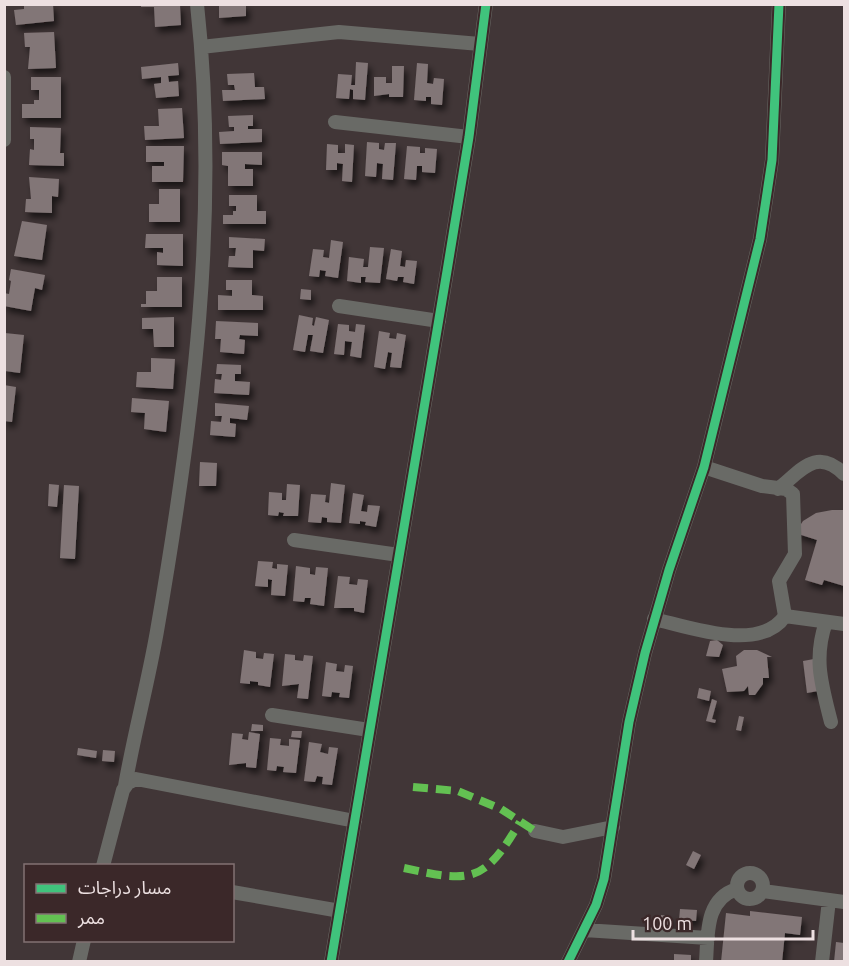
<svg xmlns="http://www.w3.org/2000/svg" width="849" height="966" font-family="Ubuntu,'Noto Sans Arabic',sans-serif">
  <style>
    .building { fill: #827677; filter: url(#shadow) }
    .lines { fill: none; stroke-linecap: round; stroke-linejoin: round }
    .minor { stroke: #696a66; stroke-width: 14 }
    .quiet { stroke: #63c152; stroke-width: 8; stroke-dasharray: 15 8; stroke-linecap: butt }
    .cycleway-casing { stroke: #3b2829; stroke-width: 13 }
    .cycleway { stroke: #40c37c; stroke-width: 9 }
  </style>
  <defs>
    <filter id="shadow"><feDropShadow dx="3.5" dy="5.5" stdDeviation="3" flood-color="#0009"/></filter>
  </defs>
  <rect width="100%" height="100%" fill="#413637"/>
  <path class="building" d="M27,4H53L54,21L16,25L14,10L24,9V5Z
    M219,4H246V16L219,18Z
    M141,5H180L181,25L155,27L154,7H141Z
    M54,32L56,68L28,69L30,47H25L24,33Z
    M356,62L368,63L365,100L353,99V90L350,89L349,99L336,98L338,74L352,75L351,85H355Z
    M178,63L179,75L168,76L169,82L178,81L179,96L156,98L154,84L161,83V77L142,79L141,67Z
    M417,63L428,64L427,83L433,84L434,78L444,79L442,105L431,104V97H426V101L414,100Z
    M392,66H404L403,97H389V94L374,96V77H386V83H392Z
    M254,73L255,87H264L265,99L223,101L222,90H235L234,85H228L227,74Z
    M31,77H61V118H22V104H34V100H39V90H31Z
    M182,108L184,138L145,140L144,126H159L158,109Z
    M253,115V126H248V129H262V142L220,144L219,132L234,131V127H229L228,116Z
    M30,127L61,128L60,153H64V166L29,165L30,149L34,150V139H30Z
    M367,142L379,143V149L384,150L385,143H396L393,180L382,179L383,164L377,163L376,177L365,176Z
    M327,144L338,145V153H345V144L354,145L352,182L342,181L343,164L337,163V170H326Z
    M146,146H184L183,182H152V166H164V162H146Z
    M407,146L420,147V153H425V148L437,149L435,173L422,172V166H417L416,180L404,179Z
    M222,152H262V165L245,164V169H253V186H228V166L222,165Z
    M29,177L59,179L58,197L52,196V213L25,212L26,199H31Z
    M159,189H180V222H149V204H159Z
    M229,195H257V211H266V224H223V215H233V211H236V206H229Z
    M22,221L47,225L42,260L14,256Z
    M146,234H183V266L157,265V252L163,253V248H145Z
    M229,237L265,239L264,251L253,250V268L228,267L229,256H235L236,248H229Z
    M331,240L343,242L338,278L325,276L326,271L320,270L319,277L309,276L313,249L324,250L323,257L329,258Z
    M370,247L384,248L380,283L365,282L366,277H361V283L347,281L349,257L364,259L363,267H368Z
    M391,249L402,251L400,266L405,267L406,260L417,261L414,284L403,282L404,277H398L397,281L386,279Z
    M11,269L45,275L42,290L35,288L31,311L4,306V293L9,294L11,281L9,280Z
    M157,277H182V307H141V304H146V291H157Z
    M226,280H252V295L263,296V310H218V295L232,296V290H226Z
    M301,289L311,290V300L300,299Z
    M299,315L313,318L312,325L314,326L316,317L329,320L323,353L310,351L313,335H308L305,352L293,350Z
    M174,317V347H154L153,329H142V318Z
    M216,321L258,323V336L240,335L239,339L245,340L244,354L220,352L221,339H215Z
    M338,324L349,325V331L355,332L356,324L365,325L361,358L350,356L352,342L345,341L344,355L334,354Z
    M379,331L390,333L389,338L396,339L397,333L406,335L401,368L390,367L392,353L388,352L385,369L374,367Z
    M5,333L24,335L20,373L5,371Z
    M151,358L175,359L173,389L136,387L137,372H151Z
    M217,364L241,365V374H235V381L250,382L249,395L214,393L215,379L221,380L222,374H216Z
    M4,385L16,387L12,422L4,421Z
    M132,398L169,401L166,432L144,429L145,413L131,412Z
    M215,403L249,406L247,420L230,418V423L236,424L235,437L210,435L211,421L221,422L222,416H215Z
    M200,462L217,463L216,486H199Z
    M331,483L345,485L341,523L327,522V518L322,517L321,523L308,522L311,494L326,495L325,502L329,503Z
    M49,484L59,485L57,507L48,506Z
    M287,484L300,485L298,516H283L284,513L279,512L278,516L268,515L269,492L282,493V500H286Z
    M64,485L79,486L75,559L60,558Z
    M353,493L364,495L361,511L367,512L368,505L380,506L376,527L365,525L366,522L360,521V524L349,523Z
    M832,510H844V586L824,580L822,585L805,580L817,540L795,533L803,521L816,513Z
    M258,561L273,562L272,568L277,569V564L288,565L285,596L271,595L272,580L268,579V587L255,586Z
    M296,566L310,568V574L315,575L316,567L328,568L324,606L310,604L311,598H305L304,602L293,601Z
    M338,576L350,577L349,584L357,585L358,579L368,580L364,613L354,611V608H334Z
    M717,640L723,645L719,657L706,656L710,641Z
    M244,650L256,652V658L263,659L264,653L274,654L270,687L258,685V682L250,681V684L240,683Z
    M744,650H757L772,657H767L769,678H763V684L755,695H749L748,686L744,691L727,692L722,669L737,666L736,656Z
    M285,654L295,655V660L303,661L304,655L313,656L308,699L297,698L299,684L282,686Z
    M814,659L818,691L807,693L803,661Z
    M326,662L337,664L336,671L344,672L345,665L353,666L349,698L339,697L340,693L332,692L331,697L322,696Z
    M699,688L711,691L709,701L697,698Z
    M712,699L717,701L712,719L716,720L715,723L706,721Z
    M739,716L744,717L741,731L736,730Z
    M252,724L263,725V731H251Z
    M292,731H302L301,738L291,737Z
    M249,732L260,734L256,768L246,767V763L229,765L232,733L243,734L242,739L248,740Z
    M270,738L281,739L280,745L289,746V739L300,740L296,773L283,772L284,767L277,766L276,771L267,770Z
    M309,742L322,744L320,752L328,754L329,747L338,748L332,785L322,784L323,777L317,776L315,782L304,781Z
    M78,748L97,751L96,758L77,755Z
    M103,750L115,751L114,762L102,761Z
    M693,851L701,855L694,869L686,865Z
    M680,909L697,910L696,921L679,920Z
    M750,911L802,917L800,935L785,933L782,962H721L726,913L750,916Z
    M661,915L670,916L669,925L660,924Z
    M836,942L844,943V962H834Z
    M674,954L691,955V962H674Z"/>
  <g class="lines">
    <path class="minor" d="M201,47L339,32L480,44
      M4,77V140
      M335,122L469,137
      M339,306L439,321
      M778,489C800,472 816,446 844,474
      M294,540L399,555
      M785,616L844,624
      M654,619C689,627 760,653 785,616L779,581L795,554L793,494L786,489L762,486L704,467
      M826,622C813,659 822,686 831,722
      M272,715L369,730
      M125,786C134,734 148,683 157,631C193,424 220,214 197,4
      M535,831L563,837L613,827
      M103,866L123,790L128,783L136,779L355,821
      M737 886a13 13 0 1 1 26 0a13 13 0 1 1-26 0Z
      M763,891L844,902
      M232,892L340,911
      M584,930L708,938
      M79,962L84,940
      M331,962L447,271L469,137L486,4
      M568,962L596,905L604,879L629,722L645,653L669,570L704,467L760,239L772,160L779,4
      M706,962C708,934 705,899 737,889
      M822,962L829,900"/>
    <path class="quiet" d="M413,787L458,791L501,809L535,831
      M404,868C472,883 484,883 520,822"/>
    <defs>
      <path id="cycleway" d="M331,962L447,271L469,137L486,4
        M568,962L596,905L604,879L629,722L645,653L669,570L704,467L760,239L772,160L779,4"/>
    </defs>
    <use href="#cycleway" class="cycleway-casing"/>
    <use href="#cycleway" class="cycleway"/>
  </g>
  <rect width="849" height="966" fill="none" stroke="#ede0e1" stroke-width="12"/>
  <rect x="24" y="864" width="210" height="78" fill="#3b2829" stroke="#827273" stroke-width="1.5"/>
  <rect x="36" y="884" width="30" height="9" fill="#40c37c" stroke="#827273" stroke-width="1.5"/>
  <text x="78" y="894" font-size="18" fill="#ede0e1">مسار دراجات</text>
  <rect x="36" y="914" width="30" height="9" fill="#63c152" stroke="#827273" stroke-width="1.5"/>
  <text x="78" y="924" font-size="18" fill="#ede0e1">ممر</text>
  <path d="M633 930v9h180v-9" fill="none" stroke="#ede0e1" stroke-width="3"/>
  <text x="642" y="930" font-size="18" fill="#ede0e1" stroke="#3b2829" stroke-width="4.5" paint-order="stroke">100 m</text>
</svg>
